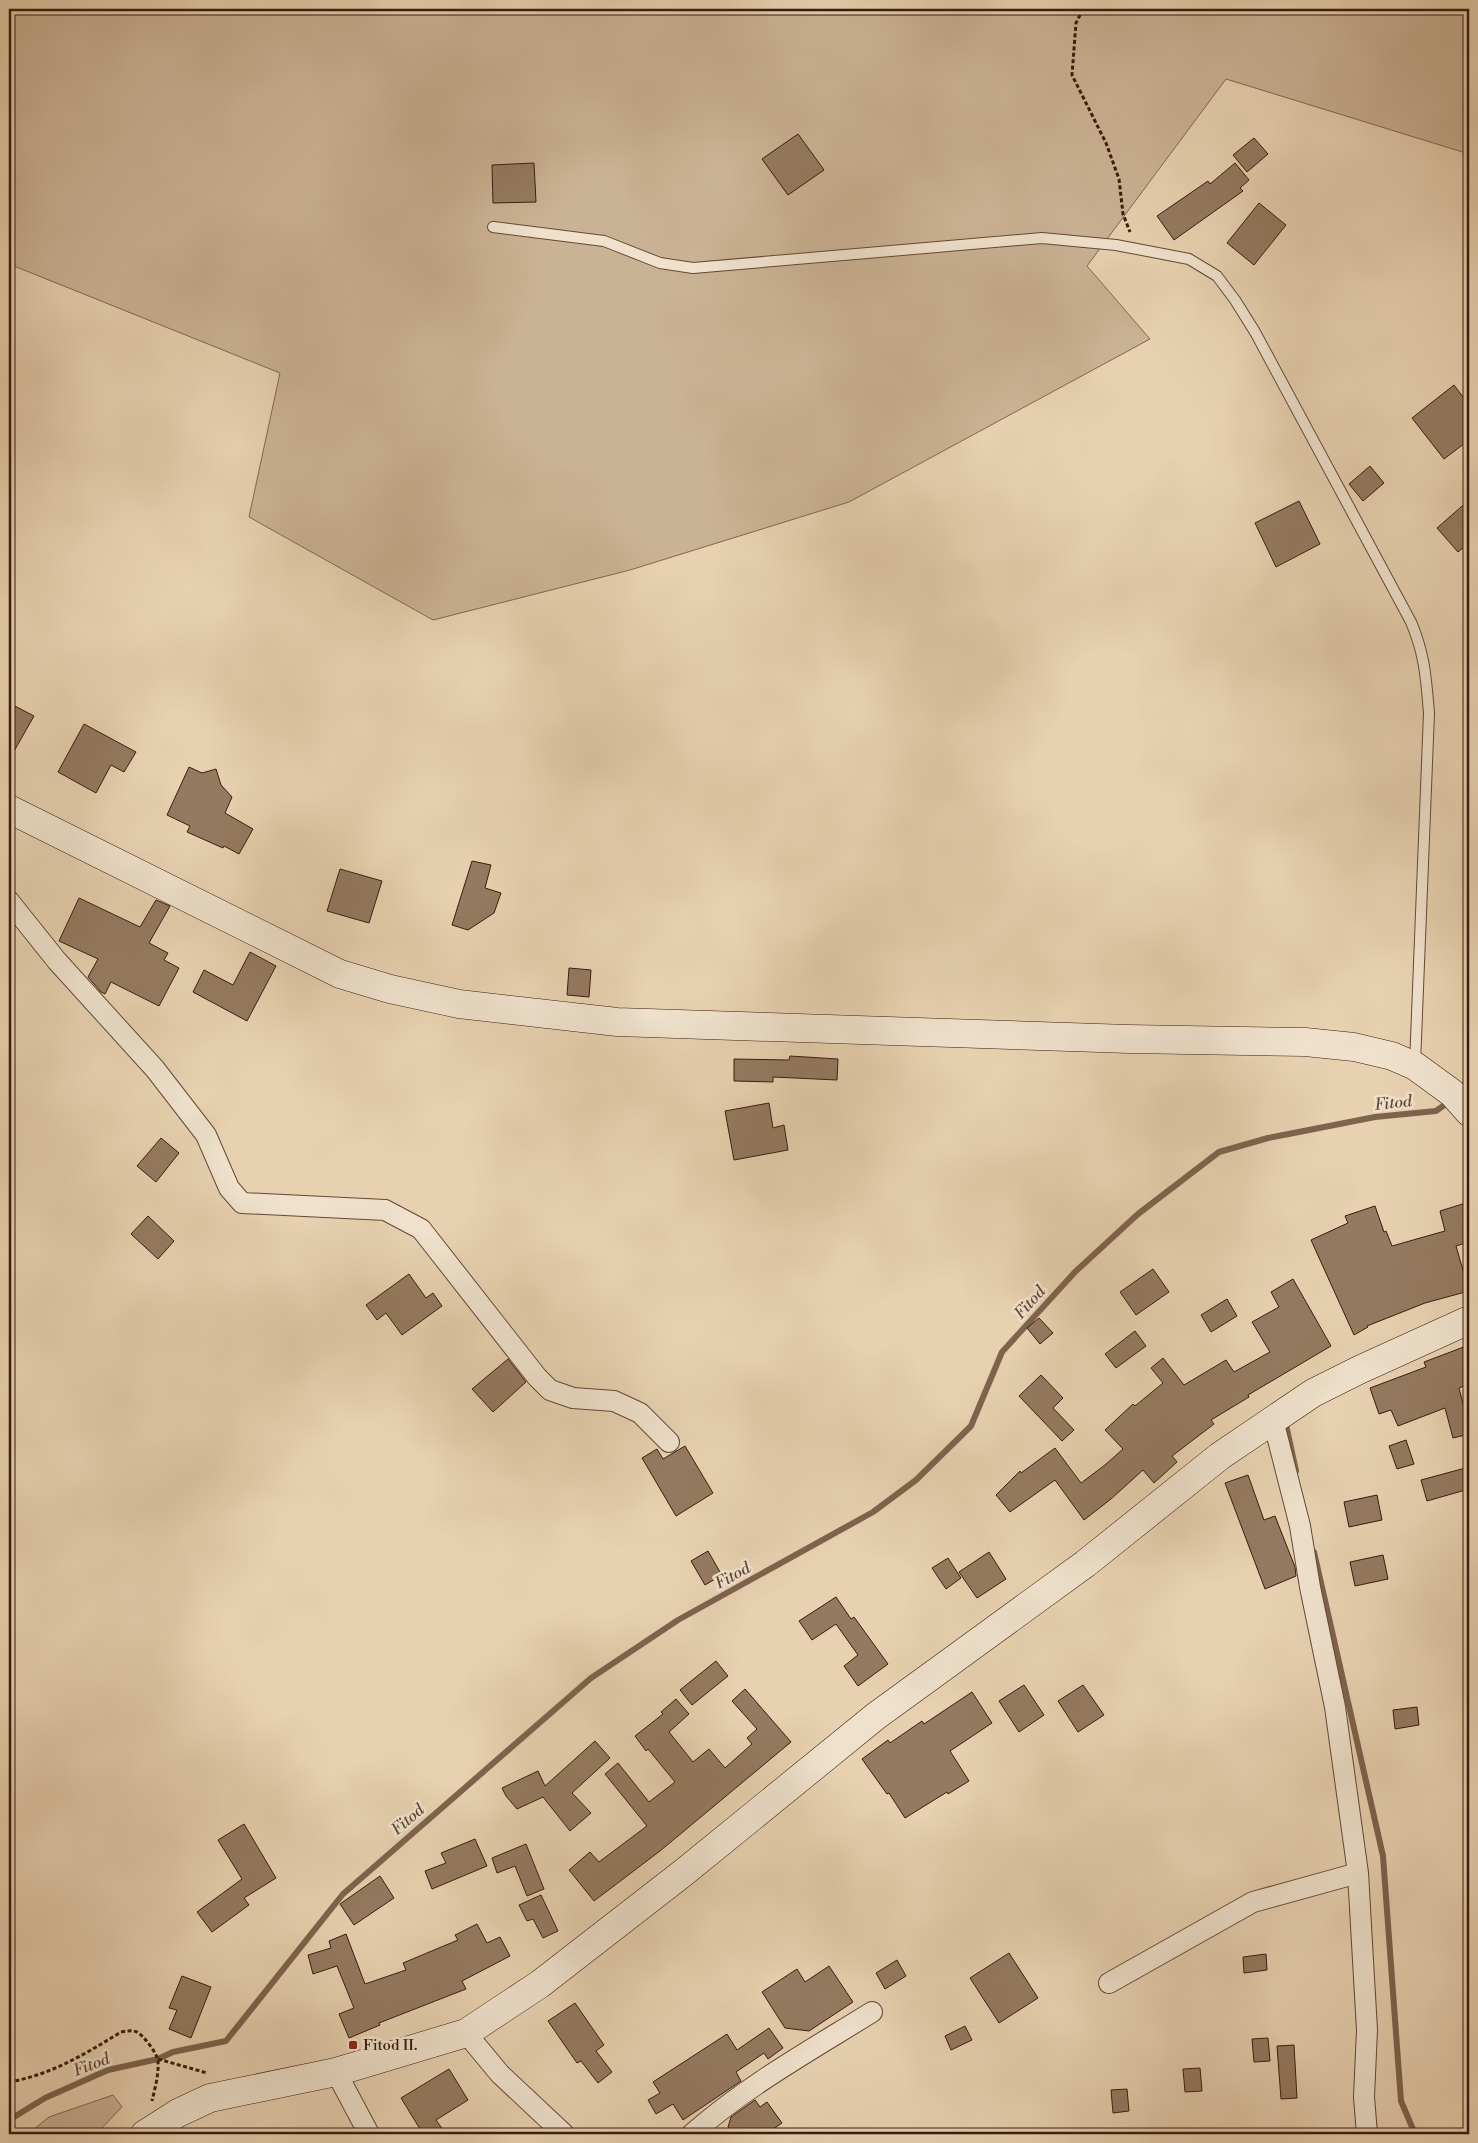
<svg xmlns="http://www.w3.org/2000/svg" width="1478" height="2143" font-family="'Libre Bodoni',serif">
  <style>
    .green { fill: #cab294; stroke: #826650 }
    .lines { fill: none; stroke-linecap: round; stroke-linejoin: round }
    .stream { stroke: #7e634d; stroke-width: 6 }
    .building { fill: #947a61; stroke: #3a1b0c }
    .lane-casing { stroke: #654835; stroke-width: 12 }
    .street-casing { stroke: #654835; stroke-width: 22 }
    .secondary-casing { stroke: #3a1b0c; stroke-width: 29 }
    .path { stroke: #3a1b0c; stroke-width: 3; stroke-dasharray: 4 2.5; stroke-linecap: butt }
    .lane { stroke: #efe1cc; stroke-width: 10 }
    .street { stroke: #efe1cc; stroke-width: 20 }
    .secondary { stroke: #efe1cc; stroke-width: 28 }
    .poi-dot { fill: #8f2418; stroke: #efe1cc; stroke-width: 2 }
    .labels { text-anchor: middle; stroke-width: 5; stroke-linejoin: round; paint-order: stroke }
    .poi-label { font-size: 15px; fill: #3a1b0c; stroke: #efe1cc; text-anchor: start }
    .water-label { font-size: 16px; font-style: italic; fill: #624532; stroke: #efe1cc }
  </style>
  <rect width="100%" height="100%" fill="#e7d1b0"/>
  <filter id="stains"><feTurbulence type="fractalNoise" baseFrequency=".004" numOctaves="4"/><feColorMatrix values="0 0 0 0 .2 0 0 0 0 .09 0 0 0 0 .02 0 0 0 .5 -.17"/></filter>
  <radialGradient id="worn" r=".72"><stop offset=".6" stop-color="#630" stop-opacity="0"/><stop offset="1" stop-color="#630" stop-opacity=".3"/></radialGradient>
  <path class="green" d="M9,9H1469V154L1226,79L1087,266L1150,339L849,502L630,570L433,620L249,517L280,373L9,264Z
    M113,2095L122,2107L96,2134H28L49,2117Z"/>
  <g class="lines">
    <path class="stream" d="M1285,1420L1296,1471
      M1314,1552L1383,1856L1401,2101L1415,2134
      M9,2120L45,2098L108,2070L158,2059L173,2052L226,2041L343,1894L591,1678L678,1620L873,1512L916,1480L971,1426L1002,1352L1075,1272L1138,1214L1219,1152L1268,1138L1375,1117L1436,1111L1450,1101"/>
  </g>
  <path class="building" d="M798,134L824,170L788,195L762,159Z
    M1254,138L1268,154L1247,172L1233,155Z
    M534,163L536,202L493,203L492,165Z
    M1235,163L1249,180L1240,188L1243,191L1174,240L1157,216L1208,181L1210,184Z
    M1259,203L1286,225L1254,265L1227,243Z
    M1454,385L1469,405V440L1444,459L1412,418Z
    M1370,466L1384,483L1363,501L1349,484Z
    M1469,500V543L1458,552L1437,528Z
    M1299,501L1320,544L1276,567L1255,523Z
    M9,703L34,716L9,760Z
    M84,724L136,752L124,772L111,765L96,793L58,772Z
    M189,767L202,773L216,769L221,785L232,797L225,813L253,829L239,854L224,846L223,848L187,832L190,826L167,815Z
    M472,861L491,865L485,888L501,893L494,913L468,930L452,925Z
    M340,869L382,881L369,923L327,911Z
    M79,898L140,927L156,900L170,906L149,943L168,953L164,960L179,968L159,1006L111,982L105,994L101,992L88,977L98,959L59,941Z
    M250,952L276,966L247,1021L193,992L204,970L233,985Z
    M569,968L591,970L589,997L567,995Z
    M790,1056L838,1059L837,1080L773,1077V1082L734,1081V1059L789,1060Z
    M769,1103L773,1128L784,1125L788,1150L734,1160L725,1111Z
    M161,1138L179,1153L156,1182L137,1166Z
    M1469,1202V1242L1456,1246L1469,1291L1425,1303L1367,1326L1368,1327L1354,1335L1311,1240L1348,1223L1345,1216L1375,1206L1384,1232L1386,1231L1392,1246L1445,1231L1440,1211Z
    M148,1216L174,1241L158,1259L131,1234Z
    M1153,1269L1169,1292L1136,1315L1120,1292Z
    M409,1274L426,1298L433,1293L442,1306L402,1335L386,1313L377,1320L366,1305Z
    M1293,1279L1331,1346L1248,1395L1249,1397L1211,1420L1214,1424L1172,1456L1177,1462L1154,1483L1143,1470L1111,1499L1084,1520L1055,1480L1010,1512L996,1495L1020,1471L1021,1473L1055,1448L1081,1483L1105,1465L1123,1449L1105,1430L1133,1404L1135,1406L1163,1383L1151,1368L1163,1358L1184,1385L1226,1360L1234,1372L1270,1352L1252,1322L1279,1307L1271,1292Z
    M1227,1299L1237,1316L1211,1332L1201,1315Z
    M1039,1318L1053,1333L1040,1344L1027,1328Z
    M1135,1331L1146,1346L1116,1368L1105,1354Z
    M1469,1345V1384L1459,1388L1469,1427V1434L1453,1438L1445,1408L1398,1426L1391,1410L1379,1414L1370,1388L1426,1367L1424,1362Z
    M508,1359L526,1382L493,1412L472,1389Z
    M1041,1375L1063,1398L1053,1408L1074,1430L1062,1441L1019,1396Z
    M1406,1440L1414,1464L1397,1469L1389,1446Z
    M685,1446L713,1493L676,1516L642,1458L657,1449L663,1459Z
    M1469,1467V1489L1427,1501L1421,1480Z
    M1248,1475L1264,1520L1275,1516L1295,1567L1296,1576L1265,1589L1225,1483Z
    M1377,1495L1382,1520L1349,1527L1344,1502Z
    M708,1551L720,1572L717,1578L705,1585L691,1561Z
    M989,1552L1006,1579L977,1598L959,1572Z
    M1383,1555L1388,1579L1355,1586L1350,1562Z
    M948,1558L961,1578L946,1589L932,1568Z
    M836,1597L851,1619L854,1617L888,1664L858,1686L844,1666L858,1655L836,1624L812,1640L799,1621Z
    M716,1661L728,1676L692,1705L680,1690Z
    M1024,1685L1044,1715L1019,1732L999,1701Z
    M1083,1685L1104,1715L1078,1732L1058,1701Z
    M745,1689L791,1742L660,1851L594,1901L569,1870L590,1852L599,1862L647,1826L605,1774L618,1763L649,1802L675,1782L648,1749L646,1751L635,1736L663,1714L661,1712L676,1699L689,1714L669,1732L693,1762L709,1749L725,1768L752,1744L747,1738L757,1729L732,1701Z
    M972,1692L992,1723L950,1751L969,1781L948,1794L947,1792L905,1818L889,1793L887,1794L862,1759L888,1740L890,1743L922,1721L924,1724Z
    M1417,1707L1419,1725L1395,1729L1393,1710Z
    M595,1741L610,1758L572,1793L591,1813L570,1831L543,1797L517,1809L506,1796L502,1788L538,1771L545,1786Z
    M244,1824L276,1878L244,1898L249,1905L212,1932L197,1912L242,1879L218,1840Z
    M475,1839L487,1866L432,1889L425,1871L446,1863L441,1853Z
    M526,1844L544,1889L527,1896L515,1866L497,1873L492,1858Z
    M380,1876L394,1898L354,1925L340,1904Z
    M541,1895L558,1931L543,1938L533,1919L527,1921L519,1905Z
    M477,1924L487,1943L500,1937L510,1956L462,1981L466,1989L379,2023L380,2025L349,2038L339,2014L354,2008L337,1966L313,1974L308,1955L331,1948L329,1941L346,1934L365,1984L406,1970L403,1963L458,1940L455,1935Z
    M1009,1953L1038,1998L999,2023L970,1978Z
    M1266,1954L1267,1970L1244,1973L1243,1957Z
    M897,1960L906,1976L885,1989L876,1973Z
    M829,1966L853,2002L809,2031L785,2028L762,1992L797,1969L805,1982Z
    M182,1976L211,1987L191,2038L169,2029L177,2010L169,2008Z
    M575,2003L604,2045L596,2051L612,2072L598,2083L581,2061L577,2063L548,2021Z
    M965,2026L972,2040L951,2050L945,2036Z
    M769,2028L783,2048L768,2059L764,2053L736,2072L741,2081L683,2120L673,2104L656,2114L648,2100L660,2093L653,2082L727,2034L737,2050Z
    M1268,2038L1270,2061L1254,2062L1252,2039Z
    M1294,2045L1297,2098L1281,2099L1277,2046Z
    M1200,2068L1202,2091L1185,2092L1183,2069Z
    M449,2069L468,2100L436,2120L446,2134H423L401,2098Z
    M1127,2089L1129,2111L1113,2113L1111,2090Z
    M755,2100L760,2107L767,2102L782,2123L766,2134H734L728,2127L731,2117Z"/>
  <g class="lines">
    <defs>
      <path id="lane" d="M493,227L604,241L660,263L693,268L1042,238L1116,245L1189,259L1217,276L1235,300L1255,332L1411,622C1425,655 1426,678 1429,713L1415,1064"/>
      <path id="street" d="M9,901L57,961L155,1069L206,1135L229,1188L242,1203L385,1210L421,1229L537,1377L550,1390L573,1398L614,1401L640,1413L669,1442
        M1273,1420L1300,1526L1310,1587L1335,1707L1358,1873L1367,2030L1364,2097L1367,2134
        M1109,1983L1253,1902L1358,1873
        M466,2033L500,2074L564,2134
        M336,2072L369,2134
        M692,2134C746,2086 811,2050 872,2012"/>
      <path id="secondary" d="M9,809L340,974L390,989L459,1004L617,1022L1129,1039L1305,1042L1354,1047L1392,1056L1415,1066L1452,1093L1469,1112
        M145,2134L178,2113L210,2098L336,2072L466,2033L540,1984L683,1873L876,1716L1085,1564L1220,1456L1313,1393L1359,1370L1469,1320"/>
    </defs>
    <use href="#lane" class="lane-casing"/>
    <use href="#street" class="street-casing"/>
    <use href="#secondary" class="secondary-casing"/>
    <path class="path" d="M1083,9L1076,23L1072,75L1106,143L1119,179L1123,214L1130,232
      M158,2059L207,2073
      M9,2082C51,2075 85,2054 121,2032C127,2031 132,2030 137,2032C144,2036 157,2053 158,2061C159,2074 155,2088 152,2101"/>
    <use href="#lane" class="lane"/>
    <use href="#street" class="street"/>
    <use href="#secondary" class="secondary"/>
  </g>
  <rect class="poi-dot" x="348" y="2040" width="10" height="10" rx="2.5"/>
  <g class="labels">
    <g class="poi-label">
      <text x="363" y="2050">Fitod II.</text>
    </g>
    <g class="water-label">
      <text transform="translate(1393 1102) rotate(-6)" y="6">Fitod</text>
      <text transform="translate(1029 1302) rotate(-48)" y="6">Fitod</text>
      <text transform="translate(732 1575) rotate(-29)" y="6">Fitod</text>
      <text transform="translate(407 1819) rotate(-41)" y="6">Fitod</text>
      <text transform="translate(91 2064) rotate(-21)" y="6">Fitod</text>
    </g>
  </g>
  <rect width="1478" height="2143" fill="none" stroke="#e7d1b0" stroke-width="30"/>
  <rect x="10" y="10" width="1458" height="2123" fill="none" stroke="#3a1b0c" stroke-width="2.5"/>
  <rect x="15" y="15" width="1448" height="2113" fill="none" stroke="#3a1b0c"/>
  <rect width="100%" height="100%" filter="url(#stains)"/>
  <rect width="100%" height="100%" fill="url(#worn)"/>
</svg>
